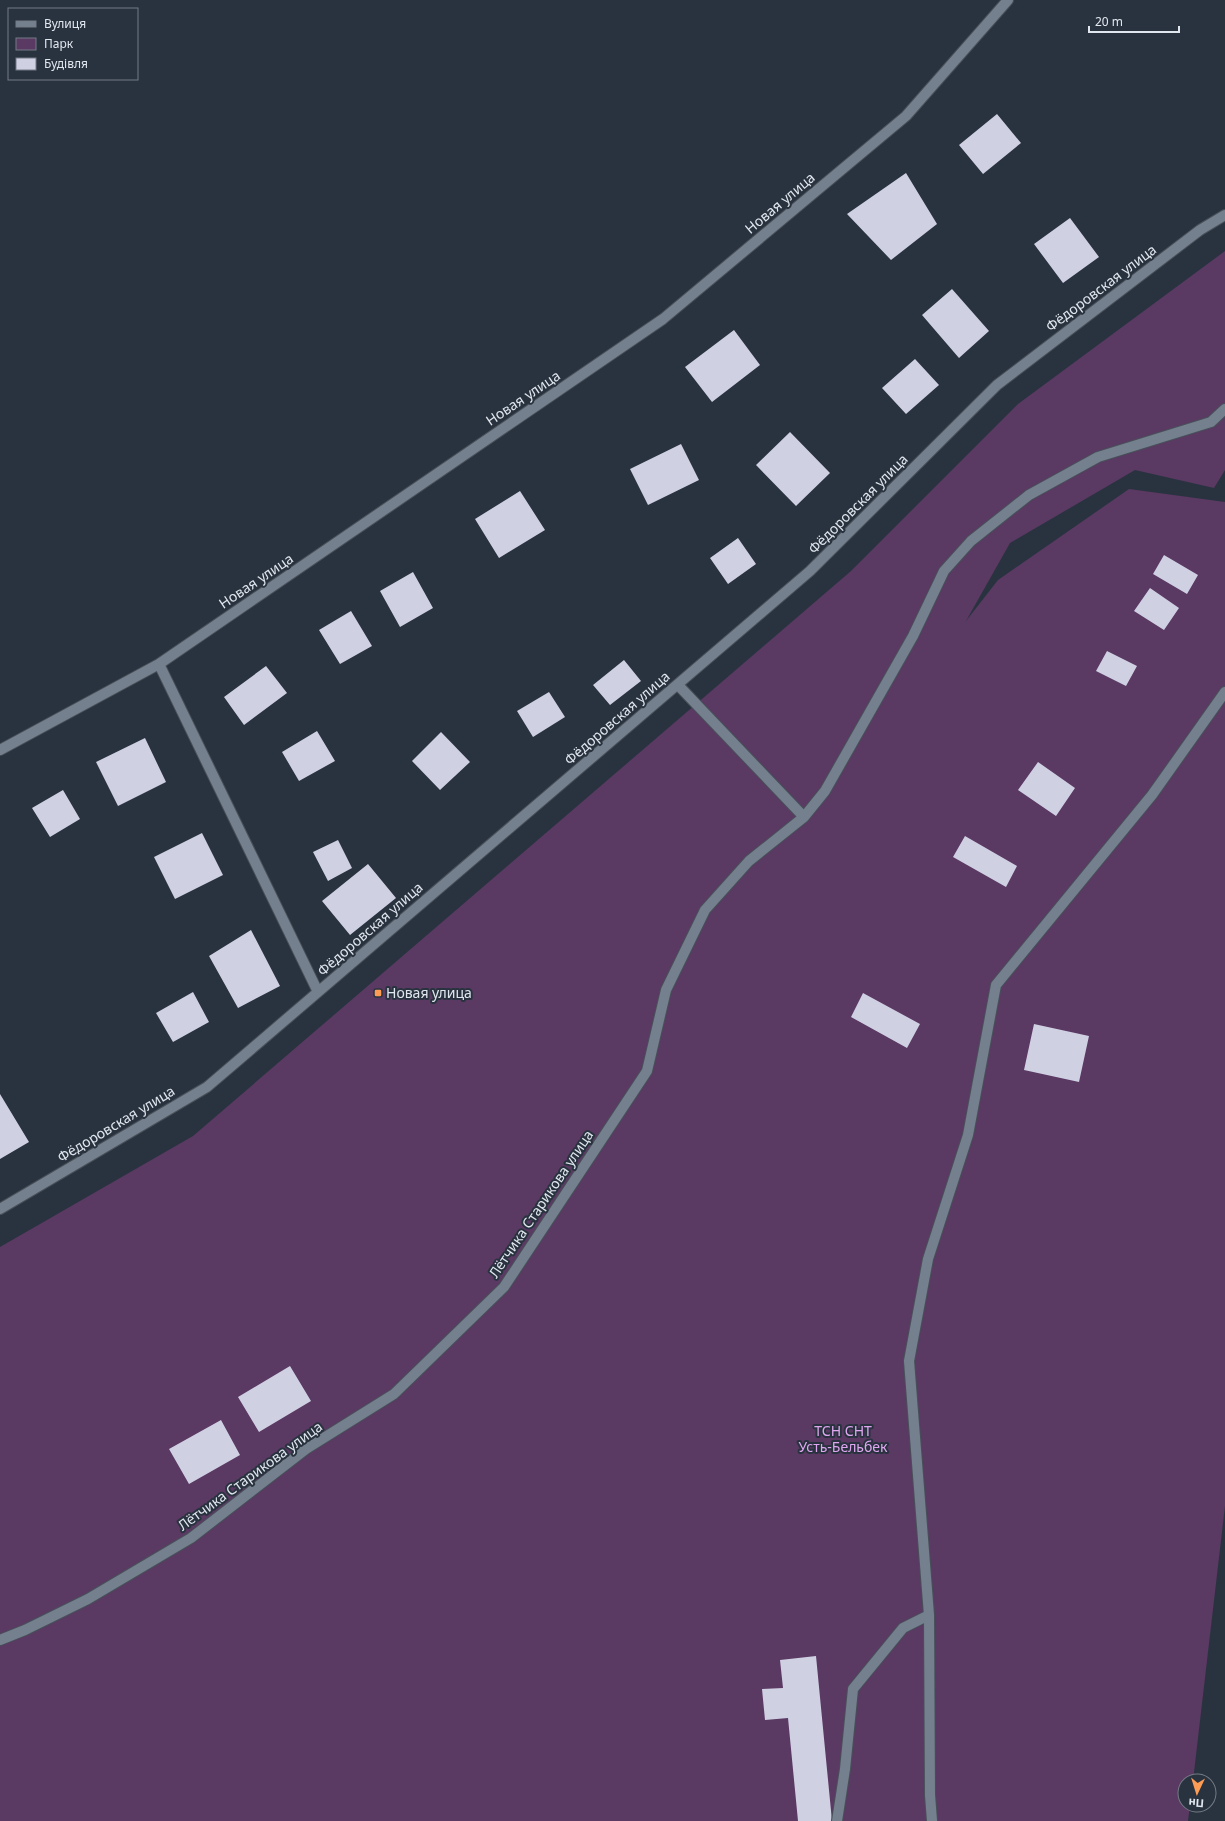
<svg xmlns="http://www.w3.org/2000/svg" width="1225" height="1821" font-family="'Noto Sans',sans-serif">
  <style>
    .green { fill: #5a3963 }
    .building { fill: #d0d0e3 }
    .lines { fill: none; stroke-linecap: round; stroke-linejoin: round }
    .minor-casing { stroke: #48505a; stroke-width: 12 }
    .minor { stroke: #75808e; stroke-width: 10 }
    .poi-dot { fill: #fd9c55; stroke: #29333f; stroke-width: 1.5 }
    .labels { text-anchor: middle; stroke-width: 4; stroke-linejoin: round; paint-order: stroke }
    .street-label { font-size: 14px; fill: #e1e7ef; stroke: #29333f }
    .poi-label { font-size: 14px; fill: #e1e7ef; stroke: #29333f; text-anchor: start }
    .park-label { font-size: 14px; fill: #e0a7f0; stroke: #29333f }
  </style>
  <rect width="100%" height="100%" fill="#29333f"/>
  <path class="green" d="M1225,251V470L1214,488L1135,470L1010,543L966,621L998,580L1129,489L1225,502V1506L1193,1781H1185V1805H1190L1188,1821H0V1247L193,1136L851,571L1018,404Z"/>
  <path class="building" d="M997,114L1021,143L983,174L959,145Z
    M906,173L937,224L891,260L847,214Z
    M1070,218L1099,257L1063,283L1034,244Z
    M952,289L989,331L959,358L922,315Z
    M734,330L760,365L712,402L685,367Z
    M915,359L939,385L906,414L882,388Z
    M790,432L830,473L796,506L756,465Z
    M681,444L699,480L648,505L630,469Z
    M520,491L545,530L499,558L475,519Z
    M738,538L756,564L728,584L710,558Z
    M1164,555L1198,575L1187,594L1153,574Z
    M413,572L433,608L400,627L380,591Z
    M1150,588L1179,608L1164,630L1134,611Z
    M351,611L372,646L340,664L319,630Z
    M1107,651L1137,666L1126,686L1096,671Z
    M624,660L641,681L610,705L593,685Z
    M266,666L287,693L244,725L224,697Z
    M549,692L565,717L533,737L517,711Z
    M317,731L335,761L299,781L282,752Z
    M441,732L470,762L440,790L412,761Z
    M145,738L166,782L118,806L96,762Z
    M1038,762L1075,788L1056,816L1018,790Z
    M63,790L80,819L50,837L32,808Z
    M202,833L223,875L175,899L154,857Z
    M965,836L1017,866L1006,887L953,857Z
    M338,840L352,868L328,881L313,852Z
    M368,864L396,898L350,935L322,901Z
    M251,930L280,986L238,1008L209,956Z
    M193,992L209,1022L173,1042L156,1013Z
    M863,993L920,1024L907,1048L851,1017Z
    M1034,1024L1089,1036L1079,1082L1024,1070Z
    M0,1094L29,1142L0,1159Z
    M290,1366L311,1401L259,1432L238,1397Z
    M221,1420L240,1455L189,1484L169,1449Z
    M816,1656L832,1821H798L788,1718L765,1720L762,1689L783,1688L780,1660Z"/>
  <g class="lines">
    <defs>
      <path id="minor" d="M159,664L318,992
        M0,750L159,664L663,319L906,116L1008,0
        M804,817L825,791L913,636L944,571L971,541L1029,495L1098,457L1211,422L1225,409
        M0,1209L207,1087L810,571L997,385L1200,230L1225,215
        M0,1640L25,1630L88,1599L191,1538L306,1449L394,1394L504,1287L647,1071L666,990L705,910L749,861L804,817L678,685
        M837,1821L845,1769L853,1689L903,1628L929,1615
        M932,1821L930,1795L929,1615L909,1361L928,1259L968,1135L996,985L1152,795L1225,692"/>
    </defs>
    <use href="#minor" class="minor-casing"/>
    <use href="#minor" class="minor"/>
  </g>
  <rect class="poi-dot" x="374" y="989" width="8" height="8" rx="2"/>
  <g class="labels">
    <g class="street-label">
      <text transform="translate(780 203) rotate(-40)" y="5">Новая улица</text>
      <text transform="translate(1101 288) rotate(-37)" y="5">Фёдоровская улица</text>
      <text transform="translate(523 398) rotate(-34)" y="5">Новая улица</text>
      <text transform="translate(858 504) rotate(-45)" y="5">Фёдоровская улица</text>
      <text transform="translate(256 581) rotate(-34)" y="5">Новая улица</text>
      <text transform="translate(617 718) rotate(-41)" y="5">Фёдоровская улица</text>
      <text transform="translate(370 929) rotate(-41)" y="5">Фёдоровская улица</text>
      <text transform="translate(116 1124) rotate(-31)" y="5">Фёдоровская улица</text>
      <text transform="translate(541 1204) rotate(-56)" y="5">Лётчика Старикова улица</text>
      <text transform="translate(250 1476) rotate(-36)" y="5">Лётчика Старикова улица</text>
    </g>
    <g class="poi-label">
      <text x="386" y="998">Новая улица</text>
    </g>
    <g class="park-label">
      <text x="843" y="1436">ТСН СНТ<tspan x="843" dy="16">Усть-Бельбек</tspan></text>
    </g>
  </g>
  <rect x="8" y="8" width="130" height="72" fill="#29333f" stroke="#737b85"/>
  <rect x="16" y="21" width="20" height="6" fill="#75808e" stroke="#737b85"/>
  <text x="44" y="28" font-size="12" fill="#e1e7ef">Вулиця</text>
  <rect x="16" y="38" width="20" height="12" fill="#5a3963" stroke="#737b85"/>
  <text x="44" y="48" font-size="12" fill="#e1e7ef">Парк</text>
  <rect x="16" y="58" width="20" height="12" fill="#d0d0e3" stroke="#737b85"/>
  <text x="44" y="68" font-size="12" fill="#e1e7ef">Будівля</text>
  <g transform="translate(1197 1793) rotate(184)"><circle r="19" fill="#29333f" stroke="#737b85"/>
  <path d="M0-3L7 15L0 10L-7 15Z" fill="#fd9c55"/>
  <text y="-6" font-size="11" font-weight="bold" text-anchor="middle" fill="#e1e7ef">Пн</text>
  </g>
  <path d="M1089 26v6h90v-6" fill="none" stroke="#e1e7ef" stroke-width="2"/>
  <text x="1095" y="26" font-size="12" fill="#e1e7ef" stroke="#29333f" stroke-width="3" paint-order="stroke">20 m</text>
</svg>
